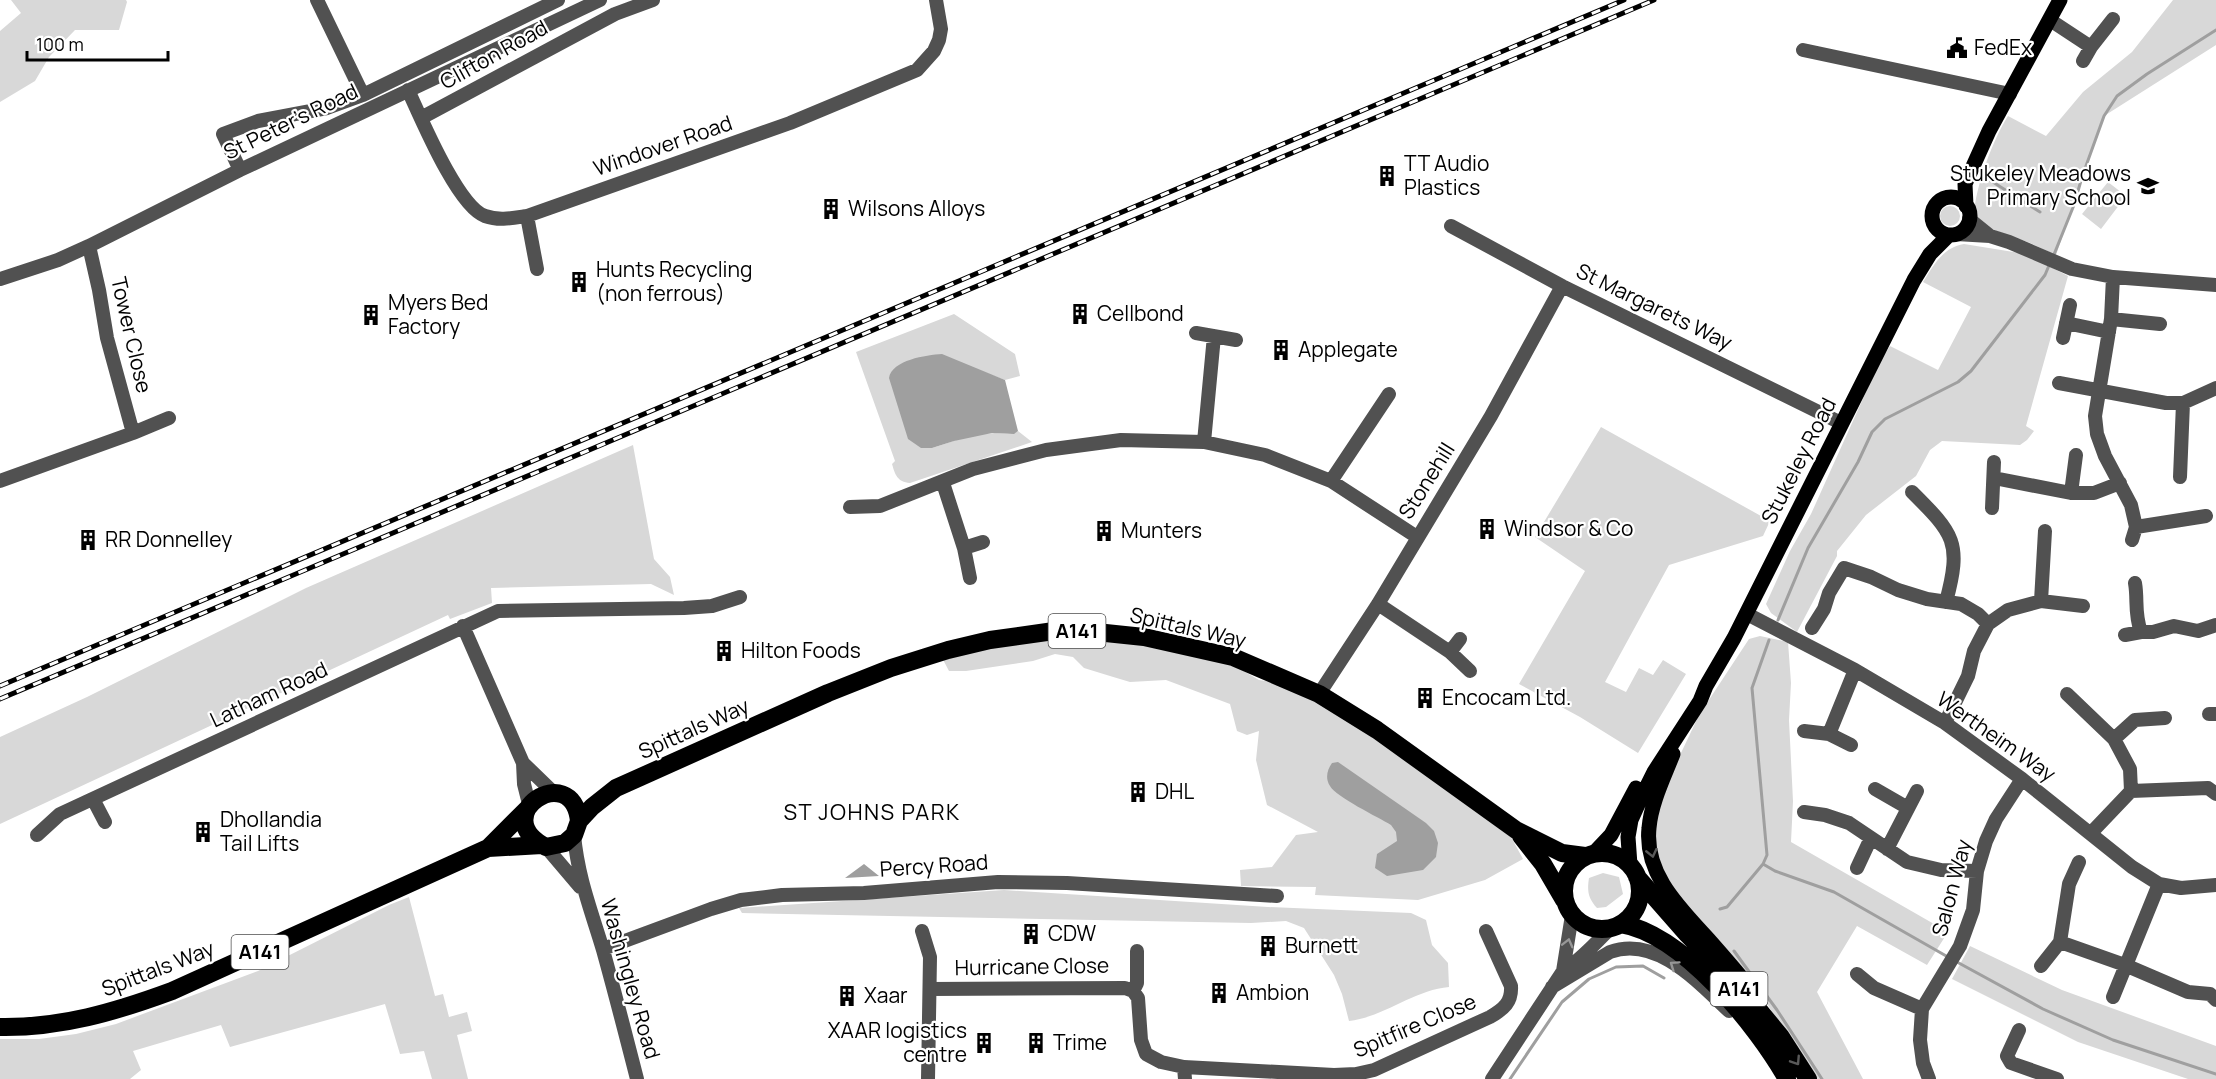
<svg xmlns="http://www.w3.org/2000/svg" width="2216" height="1079" font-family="Manrope,sans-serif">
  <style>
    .green { fill: #d8d8d8 }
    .water { fill: #9f9f9f }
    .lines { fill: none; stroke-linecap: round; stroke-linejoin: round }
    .stream { stroke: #9f9f9f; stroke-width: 3 }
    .minor { stroke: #515151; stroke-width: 14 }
    .major { stroke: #000; stroke-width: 15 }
    .highway { stroke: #000; stroke-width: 18 }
    .rail-casing { stroke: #000; stroke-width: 5 }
    .rail { stroke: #fff; stroke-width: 3; stroke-dasharray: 9; stroke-linecap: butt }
    .oneway { stroke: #595959 }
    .oneway2 { stroke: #979797 }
    .labels { text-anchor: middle; stroke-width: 4.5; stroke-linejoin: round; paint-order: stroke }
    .shield { fill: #fff; stroke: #4c4c4c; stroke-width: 1.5 }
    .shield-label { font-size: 20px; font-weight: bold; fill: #000 }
    .poi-label { font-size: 21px; fill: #000; stroke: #fff; text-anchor: start }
    .street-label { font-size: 21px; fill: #000; stroke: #fff }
    .neighbourhood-label { font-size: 22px; letter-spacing: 1.5px; fill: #000; stroke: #fff }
  </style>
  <rect width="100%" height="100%" fill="#fff"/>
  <path class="green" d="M11,0H126L127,2L119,30H75L49,57L35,81L0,102V31L21,13Z
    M2173,0H2216V45L2104,116L2056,255L2030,243L1983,226L1974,215C1975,188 1993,139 2008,116L2046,136L2083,92L2132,52Z
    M2108,182L2126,196L2101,229L2082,214Z
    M1940 216a10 10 0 1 1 20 0a10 10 0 1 1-20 0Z
    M1964,244L2026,254L2068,276L2026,426L2034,431L2027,440L2020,445L1942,441L1930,450L1916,476L1866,515L1837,551V556L1797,632L1771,613L1766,604L1790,551L1811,514L1880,361L1890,346L1938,370L1971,307L1923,282C1934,265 1942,248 1964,244Z
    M954,314L1015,354L1020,376L1005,380L973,368L932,448C951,442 974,433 995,433C1003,433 1011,436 1018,431L1032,442L910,483C897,482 895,474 892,464L895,461L856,352Z
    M1601,427L1770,521L1763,536L1669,565L1605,682L1626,692L1639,668L1653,675L1663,660L1686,674L1638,753L1580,717L1519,684L1585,571L1535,537Z
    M633,445L654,559L670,577L674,595L651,584L491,588L492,603L450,619L448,615L0,824V737L87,697L306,588Z
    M1760,636L1788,642L1791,683L1789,720L1793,801L1791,842L1948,932L1927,965L1857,926L1817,992L1863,1079H1813L1763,997L1669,884L1659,860L1653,833L1663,791L1699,715L1749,639Z
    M991,639H1112L1225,660L1259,680L1266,681L1320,700L1457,794L1511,837L1523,859L1485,880L1418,900L1315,895L1316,887L1241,886L1240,870L1272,867L1296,835L1318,832L1267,805L1256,760L1259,731L1247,735L1237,731L1230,704L1166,680L1130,682L1110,676L1084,668L1073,657L1055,654L1033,661L966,671H949L939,652Z
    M1603,873L1619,877L1623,894L1606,907L1597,908C1588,898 1587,891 1589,878Z
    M1004,890L1268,907L1411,913L1426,920L1432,945L1448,963L1449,987C1414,990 1384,1017 1349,1021L1342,994L1334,975L1304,928L1286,921L1251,923L742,913L739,908Z
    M409,897L435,996L443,994L449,1017L467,1012L472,1031L457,1035L468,1079H432L424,1051L400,1054L385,1004L230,1047L221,1025L133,1051L141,1070L130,1079H0V1039H39L76,1034L116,1024L258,971L389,905Z
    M1970,946L2062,990L2216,1046V1079H2188L2078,1042L1952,979Z"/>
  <path class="water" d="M942,354L1005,380L1018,431L1014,434L992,433L954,441L932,448H921L908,439L889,378C892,360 926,355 942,354Z
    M1338,762L1426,823L1434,831L1438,843L1436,857L1423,870L1387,876L1375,868L1377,854L1397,841L1396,832L1391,825C1378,817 1336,797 1330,786C1325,778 1327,770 1332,763Z
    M864,864L879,876L845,878Z"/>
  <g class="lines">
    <path class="stream" d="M1985,177L2040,212
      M2053,257L2074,205L2082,177L2104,116L2117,96L2147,74L2216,30
      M1778,620L1808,548L1858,462L1872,432L1885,419L1958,382L1971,371L2045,275L2050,263
      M1769,640L1752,688L1767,855L1763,864L1775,871L1834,892L1948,957
      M1720,909L1727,907L1763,864
      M1734,951L1777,1010L1822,1079
      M1957,962L2043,1009L2113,1040L2216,1074
      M1510,1079L1562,1002L1589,979L1616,967L1643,966L1664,978"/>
    <path class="minor" d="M317,0L363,95
      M2050,20L2091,47
      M1803,50L2010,94
      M2083,61L2091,47L2113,19
      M408,90C421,118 458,207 485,216C499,221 513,218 527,216L790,123L917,70L934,51L939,40L941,29L936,0
      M421,118L615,14L653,0
      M240,170L223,134L258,121L327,108L363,95L558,0
      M527,216L537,269
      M1969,219L1990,236
      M1451,226L1562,286L1841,423
      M1956,234L1990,236L2009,242L2072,269L2113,277L2216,285
      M89,246L99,290L107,338L133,433
      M2113,277L2111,319L2095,416L2097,434L2105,456L2131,505L2136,527L2132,540
      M0,279L58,260L89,246L240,170L600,0
      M2111,319L2160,324
      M2066,323L2109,332
      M1196,333L1236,340
      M2063,338L2070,305
      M2059,383L2166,403H2183L2216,388
      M1204,442L1214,336
      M2180,477L2183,403
      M1994,478L2071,493H2094L2120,483
      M0,481L133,433L169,418
      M1331,481L1389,394
      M943,483L964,548L970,578
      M1912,492C1954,534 1962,542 1946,602
      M2071,493L2076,455
      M850,507L880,506L973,469L1046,450L1121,440L1204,442L1265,455L1331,481L1417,537
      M1992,508L1994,462
      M2136,527L2206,516
      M964,548L983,542
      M2135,583C2138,600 2134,613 2141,632
      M2041,601L2045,531
      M1378,604L1450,652L1470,671
      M1747,614L1855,670L1945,723L2022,779L2132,867L2159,884L2181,888L2216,885
      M463,626L523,763L554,793
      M1812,628L1824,609L1829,593L1844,568L1871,577L1898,590L1927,599L1961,604L1978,614L1988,624
      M2125,635L2141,632H2153L2174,626L2198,631L2216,625
      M1450,652L1460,639
      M1319,694L1378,604L1491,416L1562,286
      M2067,694L2114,739L2130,769L2131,791L2091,833
      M2209,714H2216
      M1945,723L1968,676L1974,651L1988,624L2008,610L2041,601L2083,606
      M1804,731L1829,734L1855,670
      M1829,734L1851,745
      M2114,739L2135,720L2165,718
      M523,763L524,784L529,804
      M1875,789L1908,808
      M2131,791L2208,788L2216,794
      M93,799L105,822
      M1804,812L1825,815L1849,823L1907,862L1941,870L1977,871
      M37,835L60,814L498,611L684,608L712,606L740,597
      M574,835C578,878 591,910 603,950C615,993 626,1036 637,1079
      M546,847L580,887
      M1887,849L1917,791
      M1857,868L1871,838
      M922,931L930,957L928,1079
      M2060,942L2125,965L2188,992L2210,994L2216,1000
      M603,949L711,909L741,900L782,895L864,893L998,882L1067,883L1277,896
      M1137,951V983L1133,991L1138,998L1141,1040L1146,1054L1161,1062L1184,1067L1185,1079
      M2041,966L2060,942L2069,884L2079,862
      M1563,971L1572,915
      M1857,974L1874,988L1922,1009
      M1552,987L1610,952C1656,935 1698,982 1729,1011
      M930,989L1125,988L1133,991
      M2113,997L2159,884
      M2019,1030L2007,1056L2011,1063L2057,1079
      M1184,1067L1334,1075L1356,1074L1374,1070L1490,1017C1504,1009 1512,1002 1511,986L1486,931
      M1492,1079L1563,971C1581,960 1596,942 1612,927
      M1929,1079L1923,1063L1920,1040L1922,1009L1960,946L1973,910L1977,871L1986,841L1996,819L2022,779"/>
    <path class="major" d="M1932 216a19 19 0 1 1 38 0a19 19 0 1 1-38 0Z
      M1966,206L1965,184L1989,131L2060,0
      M1673,754C1664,777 1651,803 1649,828C1644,875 1681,909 1710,941C1725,958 1740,975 1754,993
      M1594,853L1611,835L1636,788
      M1630,865L1628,837L1631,820L1641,798L1654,772L1700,701L1706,686L1734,638L1914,280L1930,254L1949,235"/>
    <path class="highway" d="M579,821C572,759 485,815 546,847L565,843L574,835L579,821L592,807L616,788L828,693L891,668L948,650L990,640L1061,630L1096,632L1144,637L1233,657L1319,694L1377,730L1516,830L1562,853L1585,856
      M1521,836L1543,864L1564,900
      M488,848L542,845
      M1564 891a38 38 0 1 1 76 0a38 38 0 1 1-76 0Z
      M1637,877L1687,934L1749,998L1781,1037L1808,1079
      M1621,924C1683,934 1757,1026 1787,1079
      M0,1027C61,1028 115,1012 172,991L488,848L527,809"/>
    <defs>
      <path id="rail" d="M0,686L1624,0
        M0,699L1654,0"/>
    </defs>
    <use href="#rail" class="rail-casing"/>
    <use href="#rail" class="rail"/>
  </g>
  <defs><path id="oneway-chevron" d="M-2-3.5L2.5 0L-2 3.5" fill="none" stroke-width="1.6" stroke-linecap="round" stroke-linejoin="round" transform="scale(1.5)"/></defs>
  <g class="oneway">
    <use href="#oneway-chevron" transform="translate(1652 853) rotate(77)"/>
    <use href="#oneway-chevron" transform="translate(1796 1061) rotate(57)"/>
  </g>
  <g class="oneway2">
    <use href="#oneway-chevron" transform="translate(1568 943) rotate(-76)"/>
    <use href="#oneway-chevron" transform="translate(1674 965) rotate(-145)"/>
  </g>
  <defs>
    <symbol id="civic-bare" viewBox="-9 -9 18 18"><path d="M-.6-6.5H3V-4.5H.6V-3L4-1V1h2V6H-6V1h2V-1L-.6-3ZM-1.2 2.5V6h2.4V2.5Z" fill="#000" stroke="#fff" stroke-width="2.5" paint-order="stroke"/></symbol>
    <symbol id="building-bare" viewBox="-9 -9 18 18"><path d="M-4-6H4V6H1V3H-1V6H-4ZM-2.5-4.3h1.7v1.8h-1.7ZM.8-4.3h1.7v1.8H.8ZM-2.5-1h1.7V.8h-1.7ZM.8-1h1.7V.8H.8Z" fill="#000" stroke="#fff" stroke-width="2.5" paint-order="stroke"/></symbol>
    <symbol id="school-bare" viewBox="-9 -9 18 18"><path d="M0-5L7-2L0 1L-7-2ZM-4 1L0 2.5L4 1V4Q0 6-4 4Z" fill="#000" stroke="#fff" stroke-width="2.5" paint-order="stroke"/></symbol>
  </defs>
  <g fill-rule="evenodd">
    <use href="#civic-bare" x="1942" y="33" width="30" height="30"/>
    <use href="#building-bare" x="1372" y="161" width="30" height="30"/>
    <use href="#school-bare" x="2133" y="171" width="30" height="30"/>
    <use href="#building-bare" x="816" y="194" width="30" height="30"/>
    <use href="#building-bare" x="564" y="267" width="30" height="30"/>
    <use href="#building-bare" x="1065" y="299" width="30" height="30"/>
    <use href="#building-bare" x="356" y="300" width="30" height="30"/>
    <use href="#building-bare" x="1266" y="335" width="30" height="30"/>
    <use href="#building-bare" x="1472" y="514" width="30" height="30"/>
    <use href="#building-bare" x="1089" y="516" width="30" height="30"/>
    <use href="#building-bare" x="73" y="525" width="30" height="30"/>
    <use href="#building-bare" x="709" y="636" width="30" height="30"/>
    <use href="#building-bare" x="1410" y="683" width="30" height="30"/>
    <use href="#building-bare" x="1123" y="777" width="30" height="30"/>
    <use href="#building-bare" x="188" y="817" width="30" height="30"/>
    <use href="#building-bare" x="1016" y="919" width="30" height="30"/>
    <use href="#building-bare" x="1253" y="931" width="30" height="30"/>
    <use href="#building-bare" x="1204" y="978" width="30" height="30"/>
    <use href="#building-bare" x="832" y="981" width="30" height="30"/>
    <use href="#building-bare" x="969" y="1028" width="30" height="30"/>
    <use href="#building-bare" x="1021" y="1028" width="30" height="30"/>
  </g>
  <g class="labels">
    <g class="shield">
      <rect x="1048.5" y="614" width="57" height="34" rx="4.5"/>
      <rect x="231.5" y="935" width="57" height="34" rx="4.5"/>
      <rect x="1710.5" y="972" width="57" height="34" rx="4.5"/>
    </g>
    <g class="shield-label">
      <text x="1077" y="638">A141</text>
      <text x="260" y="959">A141</text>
      <text x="1739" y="996">A141</text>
    </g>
    <g class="poi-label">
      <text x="1974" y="55">FedEx</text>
      <text x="1404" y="171">TT Audio<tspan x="1404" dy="24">Plastics</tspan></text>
      <text x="2131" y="181" text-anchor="end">Stukeley Meadows<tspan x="2131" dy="24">Primary School</tspan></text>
      <text x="848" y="216">Wilsons Alloys</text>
      <text x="596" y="277">Hunts Recycling<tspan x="596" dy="24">(non ferrous)</tspan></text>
      <text x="388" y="310">Myers Bed<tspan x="388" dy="24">Factory</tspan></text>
      <text x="1097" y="321">Cellbond</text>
      <text x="1298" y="357">Applegate</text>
      <text x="1504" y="536">Windsor &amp; Co</text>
      <text x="1121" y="538">Munters</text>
      <text x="105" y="547">RR Donnelley</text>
      <text x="741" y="658">Hilton Foods</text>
      <text x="1442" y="705">Encocam Ltd.</text>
      <text x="1155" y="799">DHL</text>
      <text x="220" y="827">Dhollandia<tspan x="220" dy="24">Tail Lifts</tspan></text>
      <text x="1048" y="941">CDW</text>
      <text x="1285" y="953">Burnett</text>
      <text x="1236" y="1000">Ambion</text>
      <text x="864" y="1003">Xaar</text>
      <text x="967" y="1038" text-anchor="end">XAAR logistics<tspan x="967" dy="24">centre</tspan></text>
      <text x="1053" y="1050">Trime</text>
    </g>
    <g class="street-label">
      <text transform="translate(494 55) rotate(-29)" y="7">Clifton Road</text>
      <text transform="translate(291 122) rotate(-26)" y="7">St Peter's Road</text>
      <text transform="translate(663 146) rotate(-19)" y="7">Windover Road</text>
      <text transform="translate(1654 307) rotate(26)" y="7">St Margarets Way</text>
      <text transform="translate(131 335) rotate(77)" y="7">Tower Close</text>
      <text transform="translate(1799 461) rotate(-63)" y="7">Stukeley Road</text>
      <text transform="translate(1427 481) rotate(-58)" y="7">Stonehill</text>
      <text transform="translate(1188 628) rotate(13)" y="7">Spittals Way</text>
      <text transform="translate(269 695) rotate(-25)" y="7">Latham Road</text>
      <text transform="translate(694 729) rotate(-24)" y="7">Spittals Way</text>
      <text transform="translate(1996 737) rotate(35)" y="7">Wertheim Way</text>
      <text transform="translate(934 866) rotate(-4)" y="7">Percy Road</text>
      <text transform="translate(1952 888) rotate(-75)" y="7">Salon Way</text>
      <text transform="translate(1032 967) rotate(-1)" y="7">Hurricane Close</text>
      <text transform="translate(158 969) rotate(-21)" y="7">Spittals Way</text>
      <text transform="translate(630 979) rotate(74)" y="7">Washingley Road</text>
      <text transform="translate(1415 1026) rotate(-23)" y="7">Spitfire Close</text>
    </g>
    <g class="neighbourhood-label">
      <text x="872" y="820">ST JOHNS PARK</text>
    </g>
  </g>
  <path d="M27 51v9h141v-9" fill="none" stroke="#000000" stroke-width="3"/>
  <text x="36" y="51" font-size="18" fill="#000000" stroke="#ffffff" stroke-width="4.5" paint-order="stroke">100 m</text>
</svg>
